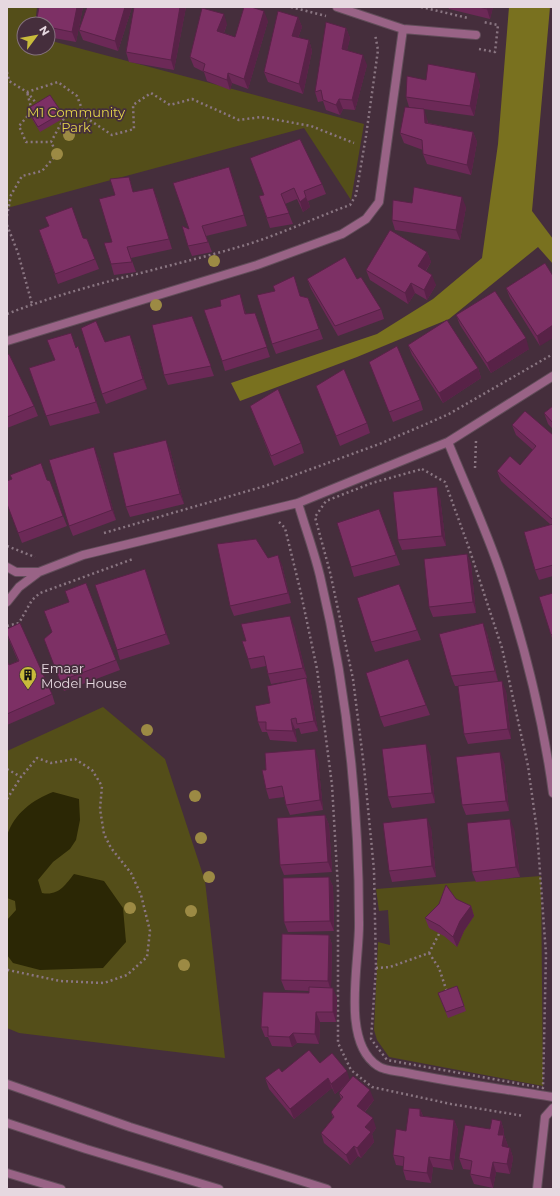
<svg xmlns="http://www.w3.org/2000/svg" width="560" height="1196" font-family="Montserrat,sans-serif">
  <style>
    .green { fill: #544e19 }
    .forest { fill: #79711f }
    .water { fill: #2b2705 }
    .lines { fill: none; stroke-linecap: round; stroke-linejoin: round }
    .minor-casing { stroke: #624d5a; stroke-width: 10 }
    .path { stroke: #8a7682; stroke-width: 2.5; stroke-dasharray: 2 3; stroke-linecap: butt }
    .minor { stroke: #996386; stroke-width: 8 }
    .tree { fill: #9c8a44 }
    .wall { fill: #6c2957 }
    .shaded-wall { fill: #582247 }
    .building { fill: #7d3065; stroke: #582247 }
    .labels { text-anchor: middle; stroke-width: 3.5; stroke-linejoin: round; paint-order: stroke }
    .park-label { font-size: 13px; fill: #e3d54a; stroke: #452e3c }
    .poi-label { font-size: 13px; fill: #e6d8e0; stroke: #452e3c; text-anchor: start }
  </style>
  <rect width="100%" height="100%" fill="#452e3c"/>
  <path class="green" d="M7,7H37L35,24H24V48H48V40L364,124L351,200L304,128L7,208Z
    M103,707L165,759L205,881L225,1058L19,1033L7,1028V751Z
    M541,876L543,1086L389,1057L377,1040L374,1030L378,942L390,945L388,910L379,911L376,889Z"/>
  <path class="forest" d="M509,7H550L532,211L553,239V264L538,247L449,319L357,357L240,401L231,383L377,334L433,299L482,258L498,144Z"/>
  <path class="water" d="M53,792L79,799L80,820L76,840L70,849L53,862L38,880L42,893C59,896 65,885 74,874L104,881L123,908L126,942L103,968L40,970L13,963L7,955V920L16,910L15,901L7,898C7,885 4,846 7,836C14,813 33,800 53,792Z"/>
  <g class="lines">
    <defs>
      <path id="minor" d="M403,29L476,35
        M7,341L257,265L342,234L366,219L379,202L403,29L337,7
        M448,442C466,487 487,531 502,577C525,647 543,720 553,793
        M298,503C305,527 314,551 320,576C347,689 359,805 359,922C360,961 340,1042 378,1066C385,1071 398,1071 407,1073C455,1083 504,1089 553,1097
        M7,567L16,572H39
        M7,602L19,587L39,572L83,555L298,503L448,442L553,376
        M7,1084L130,1127L327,1189
        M7,1123L86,1149L219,1189
        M7,1173L61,1189
        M537,1189L545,1117L553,1108"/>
    </defs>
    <use href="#minor" class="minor-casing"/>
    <path class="path" d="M291,7L326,16
      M421,7L468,18
      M479,49L495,52L498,25L483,22
      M7,72L9,81L27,92L58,82L77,96L85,117L112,135L134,129L133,105L151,93L170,105L192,99L239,120L261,117L311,126L354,143
      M27,92L37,104L50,98L64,118L51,142H26L19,126L32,111Z
      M7,216L11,195L22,176L42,171L57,154L51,142
      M7,225L18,253L32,304
      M7,314C83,284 164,269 242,246C279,235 314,218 350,205L356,195L366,136L378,50L375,34
      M475,468L476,441
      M422,469L445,482L469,548L502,648L528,766L537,831L546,954L543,1088L387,1060L371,1039L376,968L374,870L364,767L353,679L330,572L315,517L326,501L372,483Z
      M279,522L285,528L300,589L317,669L332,785L338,888V1043L351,1070L372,1087L451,1104L524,1116
      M104,533L265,486L382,443L449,414L553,354
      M7,546L35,557
      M7,626L19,623L32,600L40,593L133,559
      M7,769L21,777
      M7,799L21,777L37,758L51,763L75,759L92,770L102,786L100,809L104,834L111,848L131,873L141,895L150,931L147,957L127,975L104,983L60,981L8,970L7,968
      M429,953L439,968L447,992
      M376,968L390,967L429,953L439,934"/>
    <use href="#minor" class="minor"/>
  </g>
  <g class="tree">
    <circle cx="69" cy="135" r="6"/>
    <circle cx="57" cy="154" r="6"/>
    <circle cx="214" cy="261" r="6"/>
    <circle cx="156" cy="305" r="6"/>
    <circle cx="147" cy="730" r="6"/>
    <circle cx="195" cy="796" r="6"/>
    <circle cx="201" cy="838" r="6"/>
    <circle cx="209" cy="877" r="6"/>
    <circle cx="130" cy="908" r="6"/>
    <circle cx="191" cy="911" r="6"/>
    <circle cx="184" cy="965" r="6"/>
  </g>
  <path class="wall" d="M83,7L76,42L48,37V24Z
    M132,7L118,51L83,40L79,30Z
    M186,7L174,70L129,62L126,52Z
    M448,7H493L490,19L449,9Z
    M298,17L302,27L298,38L309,40L312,51L303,94L268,82L264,72Z
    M268,21L248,89L232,83L230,90L207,81L204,72L194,67L190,57L227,24L224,33L235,37Z
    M346,28L350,38L347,50L367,65L355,110L343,109L340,115L326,110L323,101L318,102L315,92Z
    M426,80L480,84L474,116L409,107L406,97Z
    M27,109L62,113L64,118L40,132L29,114Z
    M427,119L428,123L473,132L477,142L471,175L427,164L423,154V150L404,143L400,133Z
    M250,158L322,184L326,194L308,201L310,207L303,212L297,199L285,204L293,224L270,228L259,196L264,195Z
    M129,177L133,192L157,198L172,249L131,258L136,272L114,275L111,264L112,242L115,195Z
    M233,177L247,226L206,236L212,252L192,256L188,246L189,229Z
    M412,203L466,207L460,240L395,230L392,220Z
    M39,230L87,239L99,269L58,284Z
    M427,252L431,262L426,271L436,285L427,300L415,293L408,304L370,280L366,270Z
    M545,263L540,346L510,298L506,288Z
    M307,279H357L381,309L384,319L338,336L311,289Z
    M301,296L308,298L323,339L276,354L272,344Z
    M243,304L246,314L255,313L270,357L225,371L222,361Z
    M456,315L529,349L491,373L460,325Z
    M192,316L214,376L168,385L164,375Z
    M105,342L134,345L147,389L106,404L102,394Z
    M408,345L478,368L481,378L443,403L412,355Z
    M78,346L100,413L50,426L29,368L55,360Z
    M7,355L34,406L38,416L7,428Z
    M369,362L420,400L423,410L393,422Z
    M316,386L367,423L370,433L340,446Z
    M250,406L301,443L304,453L274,466Z
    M553,406V429L548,424L544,413Z
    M512,425L553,435V576L539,580L535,570L550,524L501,481L497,471L520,465L533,450L516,435Z
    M170,450L184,504L130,517L126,507Z
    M98,457L116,520L73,536L69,526Z
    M440,497L446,546L402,550L398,540Z
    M7,504L63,516L67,526L22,543Z
    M379,509L400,565L354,577L351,567Z
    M467,554L471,564L476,613L433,617L429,607Z
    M282,565L291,603L234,616L230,606Z
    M145,569L170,644L120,660L117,650Z
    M86,583L120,670L64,691L44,639L52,632L69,602Z
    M399,584L421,640L375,652L371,642Z
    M553,593V641L551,635Z
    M294,626L307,678L271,684L268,674L266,666L251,669L248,659L246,641Z
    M487,633L498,681L506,691L511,739L468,744L464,734L458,686H455L451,676Z
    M7,634L52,694L55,704L7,725V661L9,665L18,661L9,640Z
    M408,659L430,715L384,727L380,717Z
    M310,688L318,731L301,734L299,728L295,729L297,742L270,740L267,732H262L258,722L270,703Z
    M430,754L435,803L392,808L388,797Z
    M318,759L323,810L290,815L286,805L284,797L269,799L266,789V770Z
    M504,762L509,811L466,815L462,805Z
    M325,815L329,825L332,872L284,875L280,865Z
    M431,828L436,877L392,882L389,871Z
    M514,829L520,877L476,882L472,872Z
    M329,877L333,887L334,931L288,932L284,922Z
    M456,899L471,906L474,916L464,931L457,947L444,936L429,928L425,918Z
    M329,935L332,945L331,988L337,998L336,1022H320L319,1044L297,1043L292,1047L272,1046L268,1037H265L261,1027L309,993V991L285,990L281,980Z
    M457,986L466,1011L448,1018L438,993Z
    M320,1063L350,1080L374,1100L365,1112L376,1128L372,1134L374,1142L361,1158L358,1156L350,1165L324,1143L321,1133L333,1118L331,1112L341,1099L339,1093L346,1085L335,1094L332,1088L294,1119L269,1089L265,1078Z
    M420,1109L423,1116L454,1120L458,1130L453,1170L433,1167L431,1183L406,1180L403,1170V1166L396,1165L393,1155L406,1131Z
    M501,1121L504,1131V1135L508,1146L507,1147L510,1148L513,1158L510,1174L496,1172L493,1188L474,1184L470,1174L471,1170L463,1169L459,1158L490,1129Z"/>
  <path class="shaded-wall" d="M77,7H83L76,42L72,32Z
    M125,7H132L118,51L115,41Z
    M180,7H186L174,70L171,60Z
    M487,7H493L490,19L487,9Z
    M264,11L268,21L248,89L244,79Z
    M224,14L227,24L221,41L217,31Z
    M298,17L302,27L295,46L292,36Z
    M346,28L350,38L345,59L342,49Z
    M309,40L312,51L303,94L299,84Z
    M363,55L367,65L355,110L352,100Z
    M228,73L232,83L230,90L227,80Z
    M476,73L480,84L474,116L470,106Z
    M339,99L343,109L340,115L336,105Z
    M424,109L427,119L429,133L425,123Z
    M473,132L477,142L471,175L467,165Z
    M229,167L233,177L247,226L244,215Z
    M153,188L157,198L172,249L169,239Z
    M306,197L310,207L303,212L300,202Z
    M462,197L466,207L460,240L456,230Z
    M427,252L431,262L422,276L418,266Z
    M432,275L436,285L427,300L424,290Z
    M411,283L415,293L408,304L405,293Z
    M240,294L249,324L245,314Z
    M553,325V338L540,346L537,336Z
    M130,335L134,345L147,389L143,379Z
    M526,338L529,349L491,373L487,363Z
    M78,346L82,356L100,413L96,402Z
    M478,368L481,378L443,403L439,393Z
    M166,440L170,450L184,504L180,494Z
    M94,447L98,457L116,520L112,510Z
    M437,487L440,497L446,546L442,536Z
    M467,554L471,564L476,613L473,602Z
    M278,555L282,565L291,603L288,593Z
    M145,569L149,579L170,644L166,634Z
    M290,616L294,626L307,678L303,668Z
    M483,623L487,633L498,682L495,671Z
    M306,678L310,688L318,731L314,721Z
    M502,681L506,691L511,739L508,729Z
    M291,719L295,729L297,742L293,731Z
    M426,744L430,754L435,803L432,793Z
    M315,749L318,759L323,810L320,800Z
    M500,752L504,762L509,811L506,801Z
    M325,815L329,825L332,872L328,862Z
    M427,818L431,828L436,877L432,866Z
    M510,819L514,829L520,877L516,867Z
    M329,877L333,887L334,931L330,921Z
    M471,906L474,916L464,931L457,947L453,937L460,921Z
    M329,935L332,945L331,991L328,981Z
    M333,988L337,998L336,1022L333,1012Z
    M316,1012L320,1022L319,1044L315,1034Z
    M293,1033L297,1043L292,1047L289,1037Z
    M347,1071L350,1081L335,1094L331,1084Z
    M328,1078L332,1088L294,1119L290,1109Z
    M370,1090L374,1100L361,1116L357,1106Z
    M420,1109L424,1119L420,1116Z
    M373,1118L376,1128L372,1134L374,1142L361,1158L357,1148L365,1127Z
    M454,1120L458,1130L453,1170L450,1160Z
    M501,1121L504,1131L502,1145L498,1135Z
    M504,1135L508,1146L506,1156L502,1146Z
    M354,1146L358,1156L350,1165L346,1155Z
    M510,1148L513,1158L510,1174L507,1164Z
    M429,1157L433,1167L431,1183L427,1173Z
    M493,1162L496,1172L493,1188L490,1178Z"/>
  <path class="building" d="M39,7H77L72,32L48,27V24H36Z
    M87,7H125L115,41L79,30Z
    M134,7H180L171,60L126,52Z
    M244,7H251L264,11L244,79L228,73L227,80L203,71L205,64L190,57L202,8L224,14L217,31L235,37Z
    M479,7H487V9Z
    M278,11L298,17L292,36L309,40L299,84L264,72Z
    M326,22L346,28L342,49L363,55L352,100L339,99L336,105L323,100L321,90L315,92Z
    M428,64L476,73L470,106L406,97L407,76L426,80Z
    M50,95L62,113L38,127L27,109Z
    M405,107L424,109L425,123L473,132L467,165L423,154L422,140L400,133Z
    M300,139L322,184L304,191L306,197L300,202L294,188L281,194L289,213L267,218L259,196L264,195L250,158Z
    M229,167L244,215L202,226L208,242L188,246L182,226L189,229L173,183Z
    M129,177L133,192L153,188L169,239L127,247L132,262L111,264L104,243L112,242L99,199L115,195L110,179Z
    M414,187L462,197L456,230L392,220L393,200L412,203Z
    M72,207L83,238L87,239L95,259L55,274L39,230L49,226L45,217Z
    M390,230L427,252L418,266L432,275L424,290L411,283L405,293L366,270Z
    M345,257L357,279L361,277L381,309L335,326L307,279Z
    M545,263L553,276V325L537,336L506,288Z
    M294,276L300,296L308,298L319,329L272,344L257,295L275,291L273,286Z
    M495,291L526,338L487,363L456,315Z
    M240,294L245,314L255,313L267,347L222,361L204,310L221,306L220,300Z
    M192,316L211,366L164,375L152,325Z
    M447,320L478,368L439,393L408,345Z
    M96,321L105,342L130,335L143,379L102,394L81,328Z
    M71,333L76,348L78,346L96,402L46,416L29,368L55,360L47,340Z
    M397,346L420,400L389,412L369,362Z
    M9,354L34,406L7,417V355Z
    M344,369L367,423L336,436L316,386Z
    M278,389L301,443L271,456L250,406Z
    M553,406V423L544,413Z
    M525,411L553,435V518L552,519L497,471L510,456L520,465L536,446L512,425Z
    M166,440L180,494L126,507L113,453Z
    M94,447L112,510L69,526L49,460Z
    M41,463L47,480L50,481L63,516L18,533L7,504V481L12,479L10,475Z
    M437,487L442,536L398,540L393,492Z
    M379,509L396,555L351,567L337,523Z
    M553,524V565L535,570L524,532Z
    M256,539L268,558L278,555L288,593L230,606L217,544Z
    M467,554L473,602L429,607L424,559Z
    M145,569L166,634L117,650L95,585Z
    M86,583L116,660L60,681L44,639L52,632L44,611L69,602L65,591Z
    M399,584L417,630L371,642L357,598Z
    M553,593V634L551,635L539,597Z
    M290,616L303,668L268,674L264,656L248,659L242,641H246L241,624Z
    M20,623L52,694L7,714V661L9,665L19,661L7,634V629Z
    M483,623L495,671L451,676L439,634Z
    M408,659L426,705L380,717L366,673Z
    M306,678L314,721L297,724L296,718L291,719L293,731L266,730V722H258L255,706L270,703L267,686Z
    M502,681L508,729L464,734L458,686Z
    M426,744L432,793L388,797L382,749Z
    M315,749L320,800L286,805L282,786L266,789L262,770H266L265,753Z
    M500,752L506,801L462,805L456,757Z
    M325,815L328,862L280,865L277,818Z
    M427,818L432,866L389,871L383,823Z
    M510,819L516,867L472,872L467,823Z
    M329,877L330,921L284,922L283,878Z
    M446,885L456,899L471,906L460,921L453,937L440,926L425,918L439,904Z
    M282,934L329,935L328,981L281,980Z
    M457,986L464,1006L446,1012L438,993Z
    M309,987L333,988V1012H316L315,1034L293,1033L289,1037L268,1036V1027H261L263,992L309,993Z
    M309,1050L320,1063L332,1053L347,1071L331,1084L328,1078L290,1109L265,1078L279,1068L282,1072Z
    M353,1076L370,1090L357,1106L373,1118L365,1127L371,1132L357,1148L354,1146L346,1155L321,1133L334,1117L331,1112L343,1097L339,1093Z
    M409,1108L420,1109V1116L454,1120L450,1160L429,1157L427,1173L403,1170L404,1157L393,1155L396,1129L406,1131Z
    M492,1119L501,1121L498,1135H504L502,1146L510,1148L507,1164L493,1162L490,1178L470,1174L472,1161L459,1158L465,1125L490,1129Z"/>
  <defs>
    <symbol id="building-pin" viewBox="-11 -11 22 30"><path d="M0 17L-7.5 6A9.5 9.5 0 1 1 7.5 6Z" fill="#c8bb3b" stroke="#452e3c"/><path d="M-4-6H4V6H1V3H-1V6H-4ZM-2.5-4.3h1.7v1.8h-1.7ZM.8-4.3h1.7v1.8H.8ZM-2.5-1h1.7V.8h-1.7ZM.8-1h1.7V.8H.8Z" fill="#111"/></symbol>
  </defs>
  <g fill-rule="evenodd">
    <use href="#building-pin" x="18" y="665" width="20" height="27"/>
  </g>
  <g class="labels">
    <g class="park-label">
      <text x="76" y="117">M1 Community<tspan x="76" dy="15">Park</tspan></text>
    </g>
    <g class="poi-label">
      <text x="41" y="673">Emaar<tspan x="41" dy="15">Model House</tspan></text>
    </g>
  </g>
  <rect width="560" height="1196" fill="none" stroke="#e6d8e0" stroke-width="16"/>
  <g transform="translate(36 36) rotate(58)"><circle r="19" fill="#452e3c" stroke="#85727e"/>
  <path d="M0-3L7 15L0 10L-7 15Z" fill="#c8bb3b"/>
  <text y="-6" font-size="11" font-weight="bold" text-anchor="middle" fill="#e6d8e0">N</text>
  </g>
</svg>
